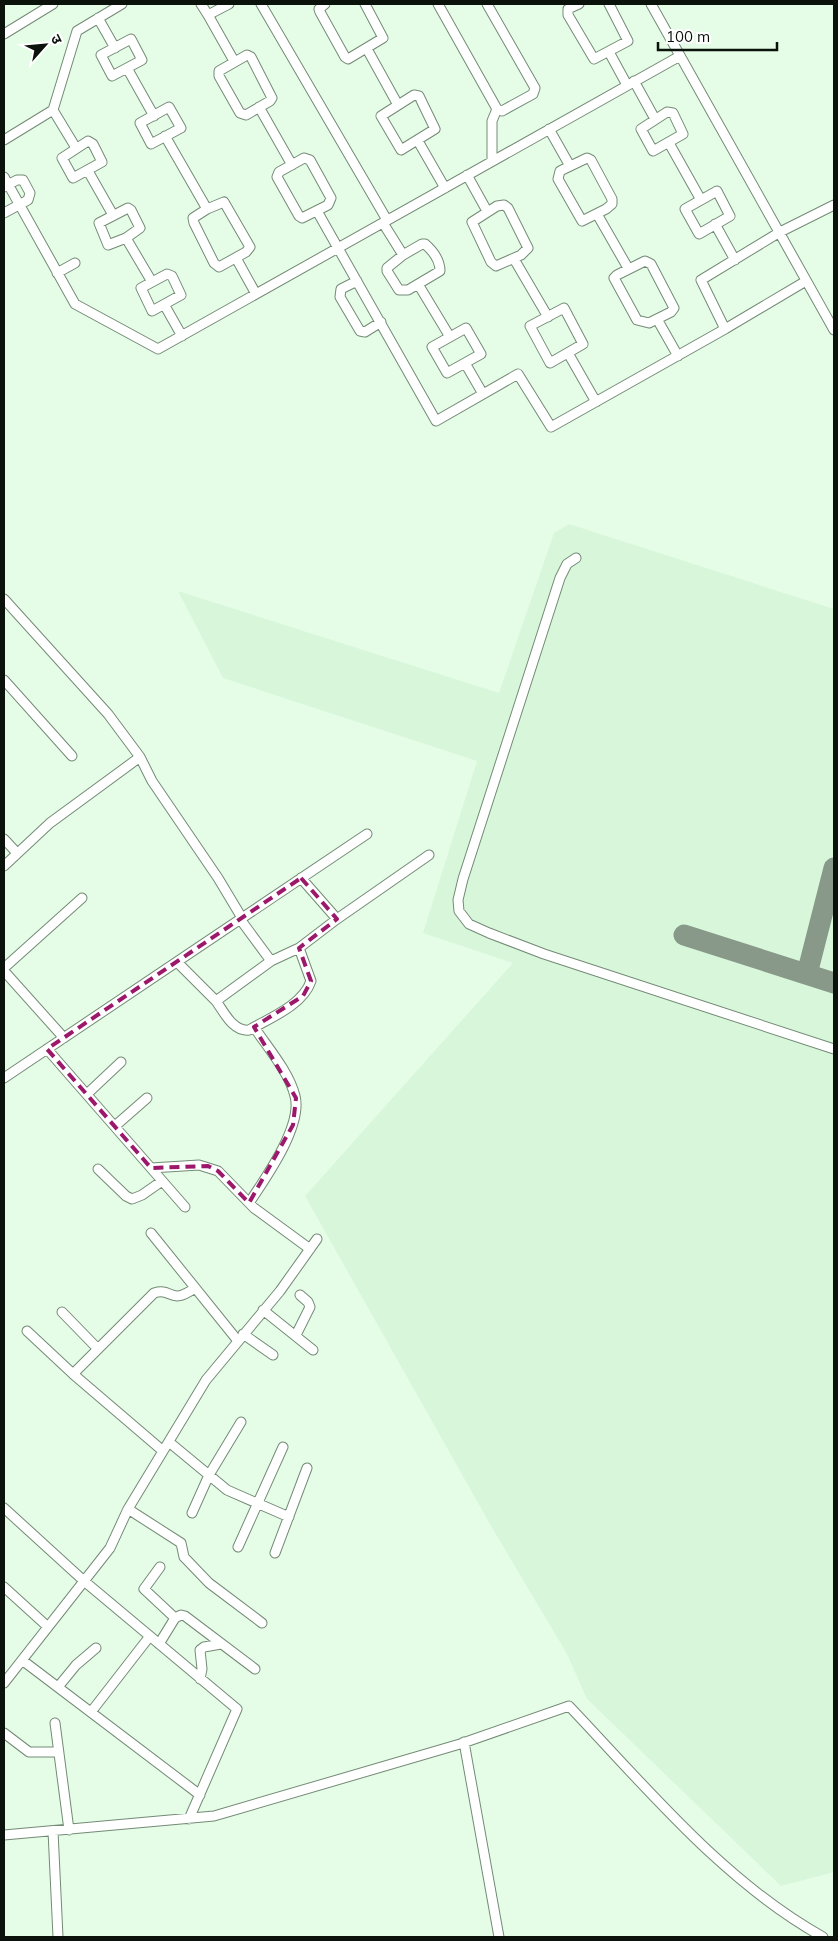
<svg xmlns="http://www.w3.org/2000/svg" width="838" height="1941" font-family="Mulish,'Noto Sans Devanagari',sans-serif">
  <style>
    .built { fill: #d8f7da }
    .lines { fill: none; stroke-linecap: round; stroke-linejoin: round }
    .taxiway { stroke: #88998a; stroke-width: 21 }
    .street-casing { stroke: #748a76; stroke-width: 11 }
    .street { stroke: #fff; stroke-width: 9 }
    .marked { fill: none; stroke: #9c186b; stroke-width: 4; stroke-dasharray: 10 6; stroke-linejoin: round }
  </style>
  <rect width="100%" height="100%" fill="#e5fde7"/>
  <path class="built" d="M569,524L834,609V1872L781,1886L587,1699L567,1654L491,1526L305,1196L513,963L423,933L477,761L223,678L178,591L499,693L554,533Z"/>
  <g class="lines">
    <path class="taxiway" d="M684,935L834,983
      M807,974L834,868"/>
    <defs>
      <path id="street" d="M201,4L208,15L229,4
        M261,4L387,220
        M325,4L319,9L320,12L345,57L348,59L383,38L365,4
        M438,4L497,109L502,111L533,94L535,88L487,4
        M579,4L568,9V15L594,59L628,41L609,4
        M651,4L834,330
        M208,15L234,61
        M98,18L115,48
        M4,34L53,4
        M131,39L142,60L112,76L101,55Z
        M367,49L398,105
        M609,52L627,85
        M247,55L251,57L272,98L270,101L246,115L240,113L219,76V71Z
        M127,68L154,116
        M634,81L655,119
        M414,95L419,96L435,129L401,150L381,116Z
        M169,107L181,128L151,144L140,123Z
        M259,107L292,165
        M53,110L76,148
        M667,112L673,113L683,134L653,151L641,129Z
        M549,129L570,166
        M165,136L207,209
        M4,140L53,110L77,31L122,4
        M88,141L93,144L102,162L73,178L62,158Z
        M418,141L445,188
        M669,143L701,200
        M304,158L310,160L331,198L328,205L302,218L299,216L277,177L279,172Z
        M587,158L591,160L612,199V204L606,209L582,221L558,179L560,171Z
        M492,161V121L497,109
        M88,171L113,215
        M467,175L487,211
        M4,177L75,304L158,349L680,56
        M717,191L730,216L699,234L685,209Z
        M224,202L250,247L246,252L219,267L214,263L194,223L193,218L207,209Z
        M504,205L508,208L528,248L521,255L496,266L491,262L472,222L497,206Z
        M128,208L131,210L140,228L126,238L108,245L99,223Z
        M317,211L436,421L518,374L551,427L725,329L701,280L780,232L834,205
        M4,213L28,200L30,193L23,180H17L4,187
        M597,214L628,268
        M383,223L403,255
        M715,224L735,260
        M126,238L152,282
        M422,244H425C433,251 440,260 440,271L408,290H399L387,271V268L403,255Z
        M236,258L256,294
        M514,259L548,317
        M645,261L651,264L674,308L671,312L649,323L637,320L614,278L617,275Z
        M57,273L75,263
        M167,274L172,276L181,295L152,311L141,288Z
        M357,281L341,289L340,297L360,331L365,332L381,322
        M418,284L450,337
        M165,306L182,336
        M564,308L583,344L550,363L530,326Z
        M657,319L678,356
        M466,328L481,354L447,373L432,347Z
        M725,329L806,281
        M568,353L596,402
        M465,363L483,394
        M576,558L567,564L560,578L463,879L458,900L459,911L469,924L489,933L544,954L834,1049
        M4,599L108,714L140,757L152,781L218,878L242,918
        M4,680L72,756
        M4,839L17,853
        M4,866L50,823L140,757
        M301,878L337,919L429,855
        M271,961L299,948L337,919
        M177,962L216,1001L271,961L240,919
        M4,968L82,898
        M4,971L64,1038
        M216,1001C224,1012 233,1032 249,1030C270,1018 303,1005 311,981L299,948
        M47,1049L185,1207
        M4,1078L367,834
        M87,1094L121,1062
        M115,1126L147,1098
        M151,1168L199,1165L218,1171L254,1208L310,1249
        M98,1169L126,1196L132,1199L142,1195L162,1181
        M249,1203C265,1179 303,1126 295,1096C289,1072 268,1048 254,1027
        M151,1233L238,1341
        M263,1310L313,1350
        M62,1312L98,1349
        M27,1331L73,1374
        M243,1334L273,1355
        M296,1335L310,1307L308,1302L300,1295
        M169,1442L227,1490L289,1517
        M163,1451L73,1374L154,1293C173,1287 169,1306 195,1288
        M4,1508L84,1581L237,1709L189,1819
        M128,1509L181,1543L184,1557L209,1583L262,1623
        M192,1513L209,1475L241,1422
        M238,1547L283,1447
        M275,1553L307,1468
        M4,1587L48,1627
        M175,1618L181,1615L185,1616L255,1669
        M159,1644L175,1618L144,1589L160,1567
        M22,1660L200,1795
        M200,1679L202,1669L200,1650L204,1647L221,1644
        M4,1683L110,1548L128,1509L206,1380L280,1291L317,1239
        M58,1687L76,1665L96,1648
        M91,1712L150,1636
        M55,1723L69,1830
        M4,1733L29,1752H58
        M464,1742L499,1937
        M53,1831L58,1937
        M4,1835L214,1816L460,1744L569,1706C646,1787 724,1882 823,1937"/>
    </defs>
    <use href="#street" class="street-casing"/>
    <use href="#street" class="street"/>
  </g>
  <path class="marked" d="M301,878L337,919L299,948L311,981L303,996L254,1027L296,1098L293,1125L249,1203L218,1171L208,1166L151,1168L47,1049Z"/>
  <rect width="838" height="1941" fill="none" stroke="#0a120b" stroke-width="10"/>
  <g transform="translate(45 45) rotate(63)" stroke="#ffffff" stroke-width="4" paint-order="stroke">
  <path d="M0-4L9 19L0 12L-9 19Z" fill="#0a120b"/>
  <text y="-8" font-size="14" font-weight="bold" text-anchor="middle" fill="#0a120b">उ</text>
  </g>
  <path d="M658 42v8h119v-8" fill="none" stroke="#0a120b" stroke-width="2.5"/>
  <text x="666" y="42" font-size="15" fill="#0a120b" stroke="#ffffff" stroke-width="4" paint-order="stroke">100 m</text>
</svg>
